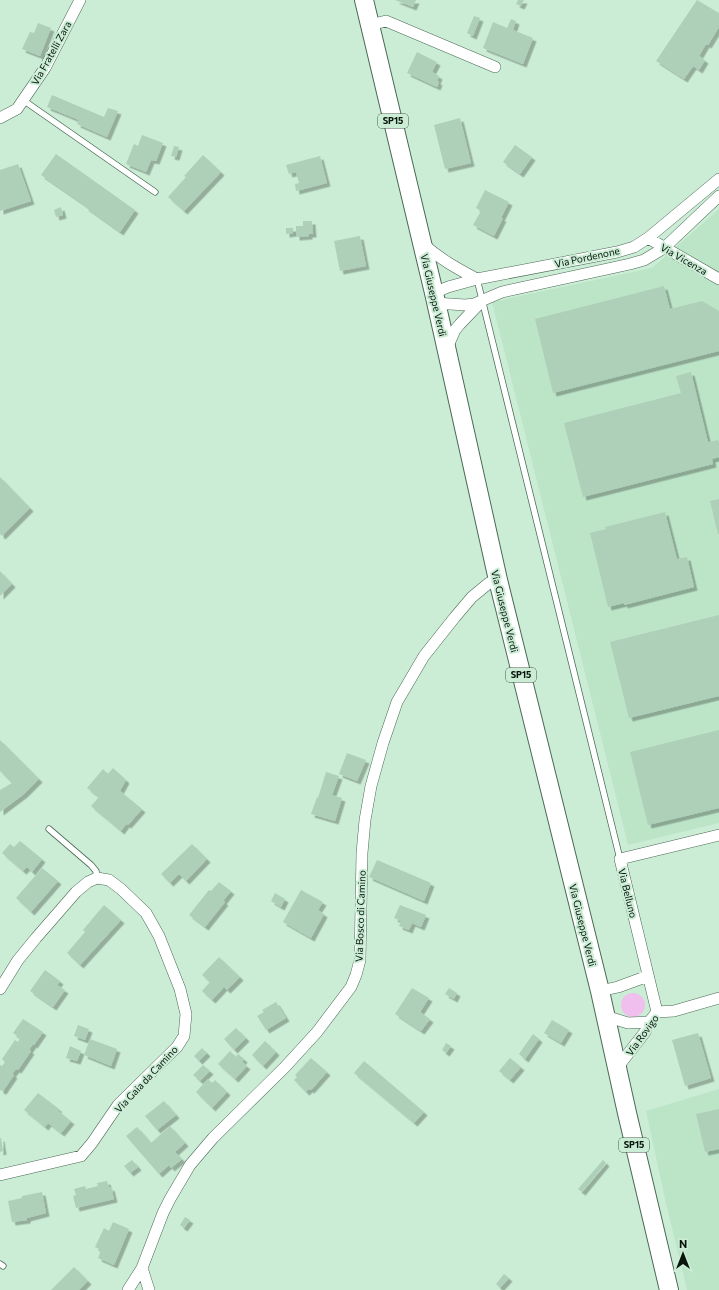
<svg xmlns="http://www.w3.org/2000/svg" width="719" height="1290" font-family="Commissioner,sans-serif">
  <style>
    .built { fill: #bce5c8 }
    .green { fill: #f0bfed }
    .building { fill: #aecfb8; filter: url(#shadow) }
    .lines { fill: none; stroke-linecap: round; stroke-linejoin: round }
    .lane-casing { stroke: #4b6955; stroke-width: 7 }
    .street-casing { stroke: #4b6955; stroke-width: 12 }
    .primary-casing { stroke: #4b6955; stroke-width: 20 }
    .lane { stroke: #fff; stroke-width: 5.5 }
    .street { stroke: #fff; stroke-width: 11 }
    .primary { stroke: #fff; stroke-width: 18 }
    .labels { text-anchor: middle; stroke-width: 4; stroke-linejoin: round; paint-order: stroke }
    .shield { fill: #cbedd5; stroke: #435649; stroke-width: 1 }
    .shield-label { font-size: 9px; font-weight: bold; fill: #09150d }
    .street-label { font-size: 10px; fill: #09150d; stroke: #cbedd5 }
  </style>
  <defs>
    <filter id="shadow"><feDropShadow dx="3.5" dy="3.5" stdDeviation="0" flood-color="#0004"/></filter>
  </defs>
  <rect width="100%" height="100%" fill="#cbedd5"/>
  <path class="built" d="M719,209V823L628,845L492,302L652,268Z
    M719,1089V1290H687L665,1199L646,1111Z"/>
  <path class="green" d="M621 1005a12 12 0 1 1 24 0a12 12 0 1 1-24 0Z"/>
  <path class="building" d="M395,0H416L413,7Z
    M518,0H524L521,6L516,4Z
    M697,0L719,13V27L708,45L706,44L699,56L705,60L699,70L693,66L684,79L656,61Z
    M474,16L480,18L473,36L467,33Z
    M511,19L516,21L513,30L533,38L523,64L483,48L493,22L507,28Z
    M38,23L51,28L40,56L22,49L30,32L34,33Z
    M417,52L437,62L432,72L439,76L437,81L439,82L437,87L407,73Z
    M52,95L104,117L108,108L118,111L107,137L77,124L79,120L47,107Z
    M460,118L471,163L445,169L434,125Z
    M142,135L163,143L156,161L151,160L146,172L126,164L134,144L138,146Z
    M515,145L532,157L520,174L503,162Z
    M174,146L179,147L176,157L171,156Z
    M56,154L135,210L120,232L85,207L86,206L41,175Z
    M203,155L221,172L184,211L168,197L186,177L184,176Z
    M320,156L327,183L296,191L295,184L299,183L296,172L289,174L286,165Z
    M18,164L31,201L0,211V170Z
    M485,190L509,202L501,218H503L494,236L473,225L481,211L476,208Z
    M61,207L63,215L56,217L54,210Z
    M303,221H312L313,234H309V236L296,237V226H303Z
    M286,228H293V233L286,234Z
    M360,236L366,266L340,271L334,241Z
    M664,286L670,309L702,301L719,311V351L553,393L535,319Z
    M691,372L708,442L718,440L719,443V457L712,459L713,464L583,497L564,423L681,393L676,376Z
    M0,477L30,508L2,536L0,534Z
    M719,499V534H718L710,501Z
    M665,512L677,559L687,557L694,587L624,605V603L608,607L590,533L606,529L605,527Z
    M0,571L12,584L0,596Z
    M719,615V696L629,718L610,642Z
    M719,730V808L648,825L630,752Z
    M0,740L39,779L24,794L0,812V790L12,783L0,771Z
    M347,753L366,760L357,781L339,774Z
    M113,768L126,780L120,791L142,809L128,825L126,824L121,831L91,806L99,797L87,788L103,769L108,774Z
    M326,772L339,776L332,795L342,798L335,821L311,814L317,797L318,798Z
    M20,841L42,859L32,872L27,867L23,871L2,853L10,844L14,847Z
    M192,844L207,859L186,881L179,874L170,883L161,874Z
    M377,860L431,883L424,901L369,877Z
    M42,868L58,881L31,912L16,898Z
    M219,882L231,891L223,901L225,902L205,927L189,915L209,890L211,891Z
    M301,890L323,902L318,910L324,914L311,938L283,922Z
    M275,893L285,899L281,907L271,901Z
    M104,905L121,920L80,965L67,953L85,932L83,930Z
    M400,905L426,915L421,927L412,923L409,930L399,926L401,921L394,918Z
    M219,957L240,977L227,990L224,987L212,1000L202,991L210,982L202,975Z
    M45,970L60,981L57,985L65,990L53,1007L30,991Z
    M412,988L429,998L420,1012L430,1019L421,1031L395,1014Z
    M449,988L457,993L454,999L445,994Z
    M276,1002L286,1018L266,1030L257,1016L264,1012L262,1010Z
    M23,1019L43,1032L34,1045L33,1044L29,1050L31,1051L18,1070L16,1069L12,1074L14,1075L3,1091L0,1090V1065L2,1066L5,1062L2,1059L15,1040L18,1042L20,1038L13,1033Z
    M552,1020L569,1030L561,1043L544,1033Z
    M78,1025L89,1029L85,1040L74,1036Z
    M236,1028L246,1038L234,1050L224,1039Z
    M698,1033L711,1078L685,1086L672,1040Z
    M533,1034L539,1039L525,1059L519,1054Z
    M90,1039L117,1049L111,1066L84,1055Z
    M265,1041L276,1052L263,1066L252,1055Z
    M446,1043L451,1046L446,1053L442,1050Z
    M70,1046L81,1051L77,1061L66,1058Z
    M202,1048L207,1053L199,1061L194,1056Z
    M230,1051L236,1057L238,1054L244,1059L242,1062L247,1066L235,1079L218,1064Z
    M311,1058L327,1072L311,1090L309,1089L306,1092L294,1080L297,1077L295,1075Z
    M510,1058L521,1067L510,1080L499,1071Z
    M364,1061L424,1112L414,1123L354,1073Z
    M203,1065L210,1071L200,1081L193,1075Z
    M208,1079L212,1083L215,1080L227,1092L212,1108L196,1092Z
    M38,1093L59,1109L57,1110L71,1121L61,1133L48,1123L45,1127L24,1110Z
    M164,1101L176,1115L157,1130L145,1116Z
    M719,1109V1149L705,1152L696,1114Z
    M170,1126L185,1143L175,1152L182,1159L171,1168L169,1165L159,1174L126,1136L137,1127L151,1143Z
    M0,1138H1L3,1151L0,1152Z
    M132,1160L138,1167L130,1173L124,1166Z
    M603,1160L606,1163L582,1192L578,1189Z
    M107,1181L109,1188L111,1187L114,1199L76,1208L73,1196L76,1195L74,1189L85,1186L86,1189L98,1186L97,1183Z
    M42,1192L46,1213L27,1218V1220L12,1222L8,1201L22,1198V1196Z
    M185,1217L190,1220L184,1228L180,1225Z
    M113,1222L129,1229L114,1265L98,1258L101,1250L95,1247L104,1228L109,1231Z
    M74,1267L88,1281L79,1290H51Z
    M504,1274L509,1278L500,1288L496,1284Z"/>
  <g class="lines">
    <defs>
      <path id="lane" d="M23,100L155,192
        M477,279L620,859
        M49,829L91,865L96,871L97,878
        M0,1264L3,1266"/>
      <path id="street" d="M370,25L386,21L495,67
        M0,118L17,109L45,68L80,0
        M648,238L719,279
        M422,243C440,259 456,268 477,279
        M434,293L448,287L477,279L617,252L634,247L648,238L719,179
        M435,303L465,305L474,304L502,292L630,264L644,260L664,248L719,196
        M447,348L455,330L460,324L482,301
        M0,989L18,960L36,938L76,892L88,882L97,878L109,880L121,889L146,913L159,936L180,989L186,1014L184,1036L177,1047L118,1105L92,1143L81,1156L0,1175
        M600,991L618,987L648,976
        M657,1012L620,859L719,835
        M657,1012L674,1011L719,998
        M605,1016L628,1023L649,1022
        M617,1068L645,1032L649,1022L657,1012
        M142,1268L149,1290
        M128,1290L142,1268L163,1213L170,1199L190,1165L213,1138L285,1067L317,1032L351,987L356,975L360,960L362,853L365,820L371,786L383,743L397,702L424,656L455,617L472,597L489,583L498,580"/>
      <path id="primary" d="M364,0L434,293L498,580L600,991L627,1113L669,1290"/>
    </defs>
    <use href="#lane" class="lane-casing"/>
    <use href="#street" class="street-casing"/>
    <use href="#primary" class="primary-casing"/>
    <use href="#lane" class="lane"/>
    <use href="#street" class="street"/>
    <use href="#primary" class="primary"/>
  </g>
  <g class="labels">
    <g class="shield">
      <rect x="378" y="114" width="30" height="14" rx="3"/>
      <rect x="506" y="668" width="30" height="14" rx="3"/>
      <rect x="619" y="1138" width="30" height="14" rx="3"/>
    </g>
    <g class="shield-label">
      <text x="393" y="124">SP15</text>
      <text x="521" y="678">SP15</text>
      <text x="634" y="1148">SP15</text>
    </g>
    <g class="street-label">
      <text transform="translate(51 53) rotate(-61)" y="4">Via Fratelli Zara</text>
      <text transform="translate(587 257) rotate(-12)" y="4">Via Pordenone</text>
      <text transform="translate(684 259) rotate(30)" y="4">Via Vicenza</text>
      <text transform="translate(434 295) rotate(77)" y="4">Via Giuseppe Verdi</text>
      <text transform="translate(505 611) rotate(76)" y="4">Via Giuseppe Verdi</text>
      <text transform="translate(628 893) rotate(76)" y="4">Via Belluno</text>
      <text transform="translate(360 916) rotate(-88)" y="4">Via Bosco di Camino</text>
      <text transform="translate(583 925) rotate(76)" y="4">Via Giuseppe Verdi</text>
      <text transform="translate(642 1035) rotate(-54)" y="4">Via Rovigo</text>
      <text transform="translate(146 1079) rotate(-47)" y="4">Via Gaia da Camino</text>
    </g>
  </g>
  <g transform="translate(683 1254)" stroke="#cbedd5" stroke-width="3" paint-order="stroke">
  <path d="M0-3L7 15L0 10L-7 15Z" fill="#09150d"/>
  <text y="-6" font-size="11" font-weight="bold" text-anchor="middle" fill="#09150d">N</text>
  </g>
</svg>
